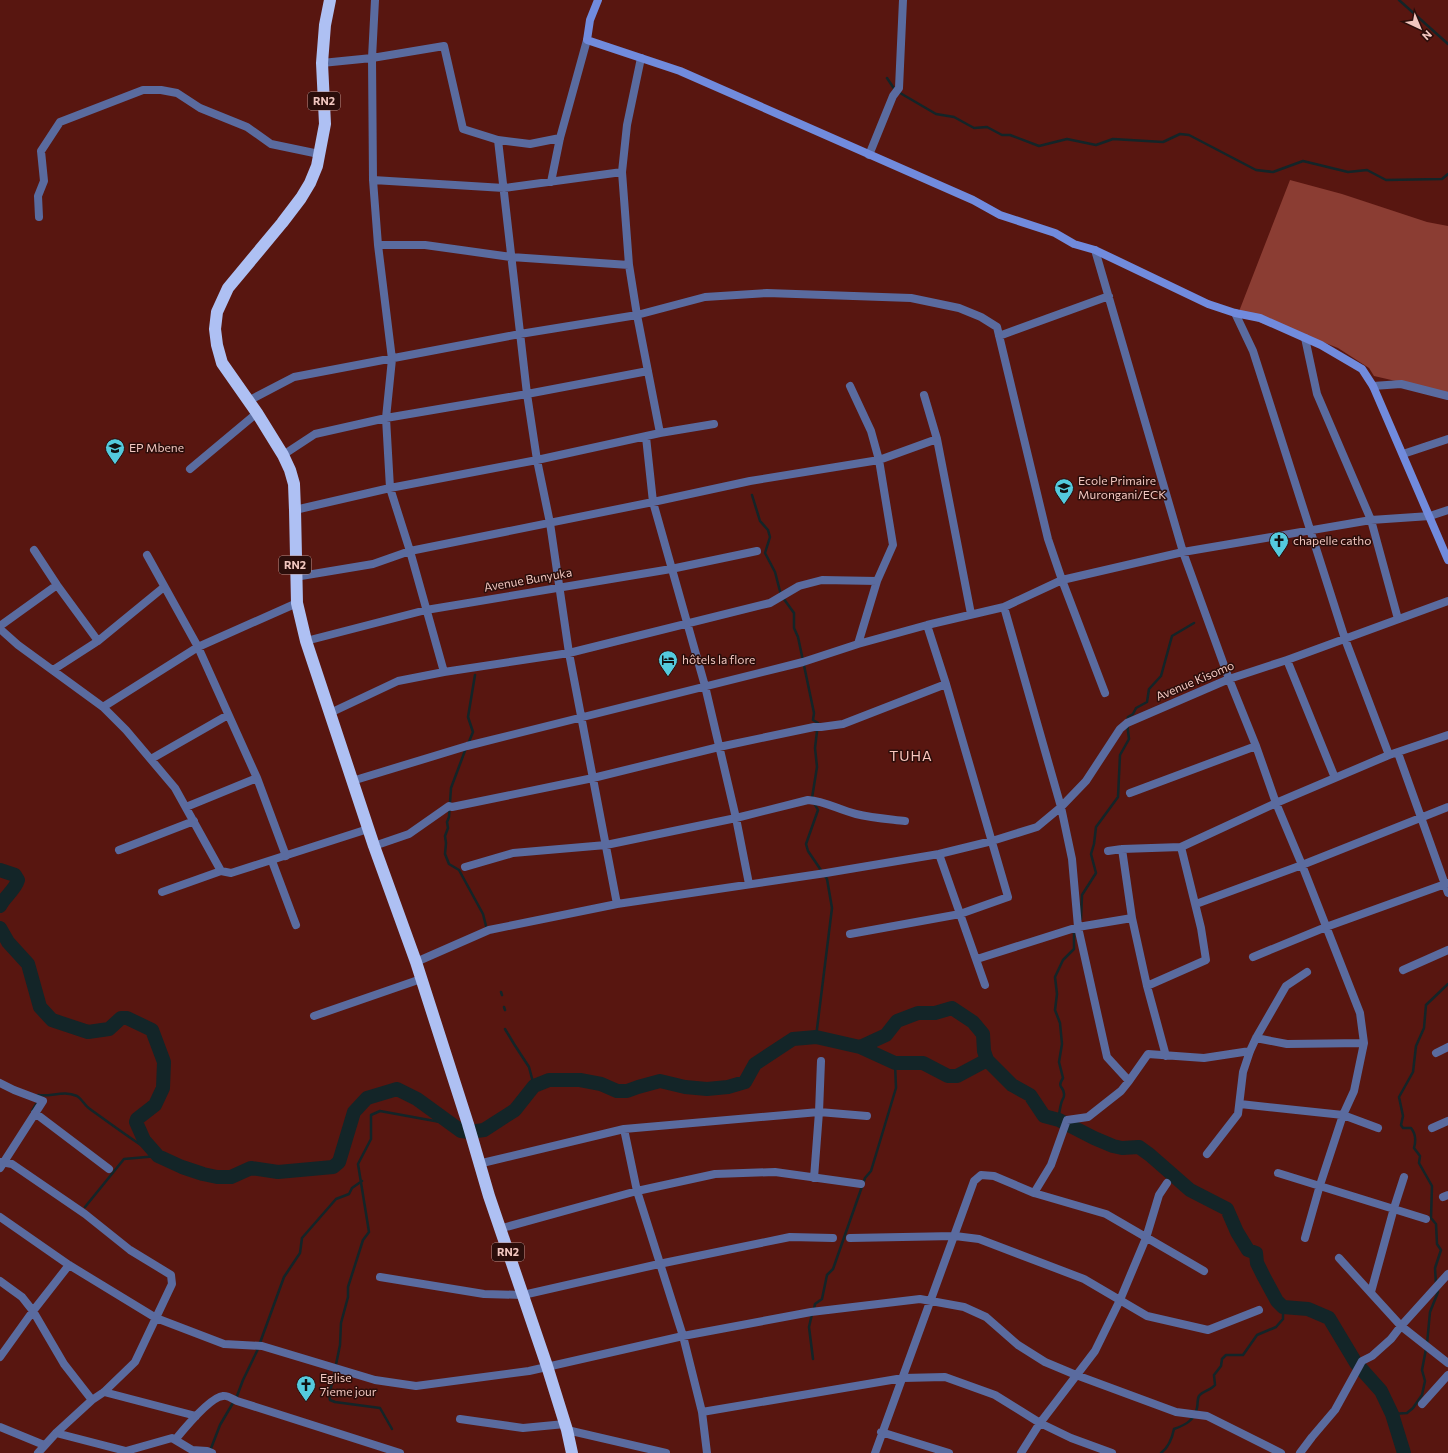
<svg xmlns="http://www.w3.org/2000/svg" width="1448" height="1453" font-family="Commissioner,sans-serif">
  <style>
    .green { fill: #8b3d33 }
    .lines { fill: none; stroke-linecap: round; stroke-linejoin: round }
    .stream { stroke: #132528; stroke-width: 2.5 }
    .river { stroke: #132528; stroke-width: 14 }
    .street { stroke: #5a6b9f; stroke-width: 8 }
    .secondary { stroke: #718bdd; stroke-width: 8 }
    .highway { stroke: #aec0f3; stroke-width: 12 }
    .labels { text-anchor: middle; stroke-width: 3; stroke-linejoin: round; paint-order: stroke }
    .shield { fill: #2b0e0b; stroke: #b68f89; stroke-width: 1 }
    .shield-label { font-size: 11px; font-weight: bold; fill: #f1c6bf }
    .poi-label { font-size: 12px; fill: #f1c6bf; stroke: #2b0e0b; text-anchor: start }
    .street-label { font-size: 12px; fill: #f1c6bf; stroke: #2b0e0b }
    .quarter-label { font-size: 14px; letter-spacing: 1px; fill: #fac7bf; stroke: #2b0e0b }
  </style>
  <rect width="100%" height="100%" fill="#581610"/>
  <path class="green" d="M1290,180L1342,194L1427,222L1448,226V393L1374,376L1369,368L1338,348L1295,331L1267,325L1238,314Z"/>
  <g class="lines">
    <path class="stream" d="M1399,0L1448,44
      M887,78L895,90L936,114L954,117L974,128L987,127L1002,135H1010L1039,146L1067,139L1096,145L1113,139L1163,142L1180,134L1189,135L1256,170L1273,172L1303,161L1348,172L1367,170L1386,180L1442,179L1448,174
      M752,495L760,521L768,530L770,537L765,553L775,572L781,595L794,613V628L798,637L814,713L813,720L818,723L815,748L817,767L812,798
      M468,744L473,732L468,717L475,675
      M466,748L451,788L449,817L447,822L448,828L445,836L446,843L445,854L449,864L459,870L483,914L486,926
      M814,803L818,810L806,844L808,851L827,879L832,908L816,1037
      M1081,919L1082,895L1096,873L1091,854L1094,844L1096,827L1118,797L1120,755L1129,739L1127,723L1128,717L1133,714L1136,708L1147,702L1149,689L1161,676L1172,636L1194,623
      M501,992L502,995
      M504,1007L505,1010
      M505,1029L514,1044L529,1067L534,1086
      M38,1095C52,1097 63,1090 77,1096C82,1099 85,1106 90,1109C112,1125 135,1142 158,1156
      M32,1111L36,1104
      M1059,1120C1058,1117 1061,1103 1062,1101C1063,1097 1064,1099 1064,1095C1065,1086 1056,1089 1063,1078L1059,1062L1062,1044L1060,1023L1055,1010L1057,994L1055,977L1063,960L1074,949V929
      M85,1207L124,1159L158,1156
      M1436,1284L1435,1268L1441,1250L1437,1244L1436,1224L1431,1218L1432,1186L1419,1163L1420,1156L1414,1148C1416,1141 1416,1134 1411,1128H1403L1401,1125L1403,1116L1399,1097L1413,1072L1416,1046L1424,1028L1426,1005L1448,984
      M814,1309L815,1304L822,1299L827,1275L833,1269L865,1178L871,1171L896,1088L895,1063
      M812,1314L809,1327L813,1359
      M1427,1344L1430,1312L1438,1292L1437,1289
      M1392,1414L1407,1413L1413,1408L1422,1395L1425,1381L1422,1370L1426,1349
      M392,1429L380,1408L335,1402L330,1400L329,1393L332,1384L340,1345L341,1323L348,1297V1287L363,1240L369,1232L358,1164L371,1139V1115L380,1111L451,1124
      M210,1451L220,1425L237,1396L243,1380L257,1351L284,1277L300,1253L302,1238L336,1199L349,1194L352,1188L362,1181
      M1161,1453C1169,1447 1172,1439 1174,1429C1185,1425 1194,1421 1197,1408C1198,1404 1197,1399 1199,1396C1202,1391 1210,1391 1215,1385L1214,1375L1221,1366L1222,1359L1226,1355H1243L1257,1335L1276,1327L1283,1319V1307"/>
    <path class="river" d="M0,870L15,875L18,880C15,890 5,896 0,906
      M0,928L8,942L28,964L40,1007L52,1020L88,1032L109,1029L121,1018H127L152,1030L164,1062L163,1088L155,1105L137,1119L136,1122L144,1140L158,1156L182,1167L203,1174L217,1177H231L251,1168L278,1172L333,1167L339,1162L354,1112L367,1098L397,1089L417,1099L461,1131L469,1132L484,1130L515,1110L534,1086L549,1080H580L601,1084L617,1091H627L638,1087L660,1081L685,1087L707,1089L728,1087L745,1082L755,1064L793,1039L816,1037L860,1047L886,1035L897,1021L918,1013H935L952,1008L973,1022L983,1034L984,1051L987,1060L1012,1085L1030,1095L1044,1116L1059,1120L1094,1138L1113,1146L1122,1148L1139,1147L1150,1155L1190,1190L1227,1209L1237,1232L1248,1250L1256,1253L1257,1263L1264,1277L1277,1301L1283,1307L1308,1309L1329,1318L1356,1363L1381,1391L1392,1414L1404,1453
      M860,1047L895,1063H923L948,1076H957L987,1060"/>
    <path class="street" d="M375,0L372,58L373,180L378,245L392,359L386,418L390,488L410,551L444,672
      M641,58L627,125L622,172L629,265L637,315L660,433
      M322,63L372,58L444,46L463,129L498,140L530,144L560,138
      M498,140L527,394L537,460L550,523L569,653L617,904
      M869,155L893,96L899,88L903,0
      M373,180L504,188L622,172
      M551,182L560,138L587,40
      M39,217L38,196L44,181L41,151L60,122L143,90H161L177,93L200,108L247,127L271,144L319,154
      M378,245H425L511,257L629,265
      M1095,250L1183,552L1229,679L1256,746L1276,803L1302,865L1360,1013L1364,1043L1354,1091L1343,1115L1320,1185L1305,1238
      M1235,313L1253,351L1345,639L1389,755
      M999,336L1109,296
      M1305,338L1317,394L1371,520L1398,619
      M850,386L871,431L879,460L893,545L877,581L858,644
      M1373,386L1401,384L1448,396
      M924,395L937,439L971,614
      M248,401L294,377L520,334L637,315L705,297L767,293L911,298L959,308L981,317L997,327L1048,539L1062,580L1105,693
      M646,437L653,502L705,686L736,818L749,884
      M1403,454L1448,439
      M283,455L315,434L386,418L527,394L648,371
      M190,469L257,413
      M295,510L390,488L537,460L660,433L714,424
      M34,550L57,585L98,641
      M147,555L198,647L257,778L286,856
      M295,577L373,564L410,551L653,502L750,481L879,460L937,439
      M1004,607L1061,807L1072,859L1078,927L1107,1057L1129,1081
      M0,626L57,585
      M0,629L18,645L103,707L198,647L297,603
      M306,641L426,610L671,569L757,551
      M1287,660L1335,778
      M53,670L98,641L164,587
      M103,707L126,730L175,788L221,871L231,873L368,829
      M330,713L398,681L444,672L569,653L770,603L799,586L822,580L877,581
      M1398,753L1448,893
      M151,759L228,715
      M352,781L467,746L803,662L858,644L927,625L1004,607L1062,580L1183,552L1371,520L1430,516L1448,510
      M1130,793L1256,746
      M186,807L257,778
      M374,846L409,834L449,806L452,807L593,778L719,747L814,727H821L843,724L946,684
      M1122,849L1132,918L1147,986L1166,1056
      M119,850L194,821
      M1108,851L1122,849L1181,847L1276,803L1389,755L1448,735
      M939,854L985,985
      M272,861L296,925
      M465,867L513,853L606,845L736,818L808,800C825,801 839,810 856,814C872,818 888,819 905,821
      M162,892L221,871
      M1196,904L1302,865L1448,807
      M850,934L960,914L1008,897L946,684L927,625
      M1253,957L1326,927L1448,883
      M977,959L1078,927L1132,918
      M416,962L489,930L617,904L826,873L939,854L992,841L1037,827L1061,807L1086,781L1120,729L1127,723L1229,679L1287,660L1448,601
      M1403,970L1448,950
      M1147,986L1206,960L1201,928L1181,847
      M314,1016L421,979
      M1256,1038L1287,1044L1364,1043
      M1436,1053L1448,1047
      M0,1083L14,1090L43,1101L0,1168
      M1240,1104L1343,1115L1378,1128
      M35,1113L109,1169
      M1432,1128L1448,1121
      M624,1129L637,1191L683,1336L702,1412L707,1453
      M1207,1154L1238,1114L1243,1072L1250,1051L1256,1038L1286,986L1307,972
      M0,1162L12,1164L85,1214L130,1250L171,1275L172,1284L135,1362L104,1392L92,1400L56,1433L38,1453
      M478,1164L624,1129L819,1112L867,1116
      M1278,1173L1426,1219
      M814,1178L819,1112L821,1061
      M1034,1193L1051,1165L1067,1120L1088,1117L1121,1091L1129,1081L1148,1054L1204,1058L1250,1051
      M1443,1197L1448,1195
      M0,1217L69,1265L156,1318L224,1344L262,1346L375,1380L416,1386L529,1371L683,1336L811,1312L920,1299L964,1307L986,1317L1018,1345L1045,1362L1076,1375L1176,1412L1207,1416L1281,1453
      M499,1229L637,1191L715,1174L775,1172L861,1184
      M850,1238L955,1236L979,1239L1084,1279L1147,1316L1208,1330L1259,1310
      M1339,1258L1401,1326L1448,1363
      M380,1277L484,1294L523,1295L659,1264L790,1237L833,1238
      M0,1281L22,1297L33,1311L64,1364L92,1400
      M1371,1292L1394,1208L1404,1177
      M0,1357L33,1311L69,1265
      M104,1392L196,1416
      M1422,1404L1448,1375
      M702,1412L903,1378L945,1377L995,1395L1040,1423L1071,1438L1112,1453
      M460,1419L523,1428L565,1424
      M0,1427L44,1445
      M567,1430L666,1453
      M881,1432L949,1453
      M56,1433L126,1451L172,1438L192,1450L207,1451L212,1453
      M175,1440C184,1429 210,1397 223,1396C227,1395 233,1399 237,1401L400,1453
      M875,1453L974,1181L981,1175L994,1176L1034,1193L1106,1214L1204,1271
      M1021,1453L1040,1423L1095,1351L1120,1300L1146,1238L1159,1195L1167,1183
      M1300,1453L1312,1437L1335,1410L1362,1361L1372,1356L1391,1339L1401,1326L1448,1274"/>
    <path class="secondary" d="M598,0L590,20L587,40L680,71L973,200L1000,215L1055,233L1074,244L1095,250L1208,304L1235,313L1260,318L1321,345L1362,369L1373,386L1448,560"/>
    <path class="highway" d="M330,0L325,25L322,63L325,124L317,166L310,183L301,198L282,223L228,288L217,312L215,329L217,345L222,363L257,413L283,455L290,470L294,484L295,510L297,603L306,641L374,846L416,962L468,1124L489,1196L547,1366L567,1430L572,1453"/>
  </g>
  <defs>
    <symbol id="school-pin" viewBox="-11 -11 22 30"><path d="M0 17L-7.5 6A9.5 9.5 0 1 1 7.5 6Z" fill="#54cadd" stroke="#2b0e0b"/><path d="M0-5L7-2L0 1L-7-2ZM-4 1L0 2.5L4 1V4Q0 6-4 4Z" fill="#111"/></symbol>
    <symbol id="church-pin" viewBox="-11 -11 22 30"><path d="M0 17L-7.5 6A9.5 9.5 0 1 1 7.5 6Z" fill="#54cadd" stroke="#2b0e0b"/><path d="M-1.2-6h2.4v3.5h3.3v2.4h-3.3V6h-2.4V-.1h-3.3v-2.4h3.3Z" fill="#111"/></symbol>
    <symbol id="hotel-pin" viewBox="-11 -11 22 30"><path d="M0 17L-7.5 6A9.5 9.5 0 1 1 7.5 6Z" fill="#54cadd" stroke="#2b0e0b"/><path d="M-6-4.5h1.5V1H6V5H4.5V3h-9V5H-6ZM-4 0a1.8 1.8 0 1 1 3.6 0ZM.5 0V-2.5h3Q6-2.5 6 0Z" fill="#111"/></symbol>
  </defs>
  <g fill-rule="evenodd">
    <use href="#school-pin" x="104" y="437" width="22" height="30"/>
    <use href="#school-pin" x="1053" y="477" width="22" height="30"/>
    <use href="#church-pin" x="1268" y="530" width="22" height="30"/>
    <use href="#hotel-pin" x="657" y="649" width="22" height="30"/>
    <use href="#church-pin" x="295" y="1374" width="22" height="30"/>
  </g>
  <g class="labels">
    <g class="shield">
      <rect x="308" y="92" width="32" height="18" rx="3"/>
      <rect x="279" y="556" width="32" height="18" rx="3"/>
      <rect x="492" y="1243" width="32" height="18" rx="3"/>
    </g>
    <g class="shield-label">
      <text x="324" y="105">RN2</text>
      <text x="295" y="569">RN2</text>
      <text x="508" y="1256">RN2</text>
    </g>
    <g class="poi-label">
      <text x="129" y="452">EP Mbene</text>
      <text x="1078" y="485">Ecole Primaire<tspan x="1078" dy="14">Murongani/ECK</tspan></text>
      <text x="1293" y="545">chapelle catho</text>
      <text x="682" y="664">hôtels la flore</text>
      <text x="320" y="1382">Eglise<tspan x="320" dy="14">7ieme jour</tspan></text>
    </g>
    <g class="street-label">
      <text transform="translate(528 580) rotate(-10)" y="4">Avenue Bunyuka</text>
      <text transform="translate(1195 681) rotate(-23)" y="4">Avenue Kisomo</text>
    </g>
    <g class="quarter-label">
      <text x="911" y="761">TUHA</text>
    </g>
  </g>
  <g transform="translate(1420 28) rotate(136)" stroke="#2b0e0b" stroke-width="3" paint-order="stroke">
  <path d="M0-3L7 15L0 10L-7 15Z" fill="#f1c6bf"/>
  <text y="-6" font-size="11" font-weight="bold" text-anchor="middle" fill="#f1c6bf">N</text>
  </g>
</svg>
